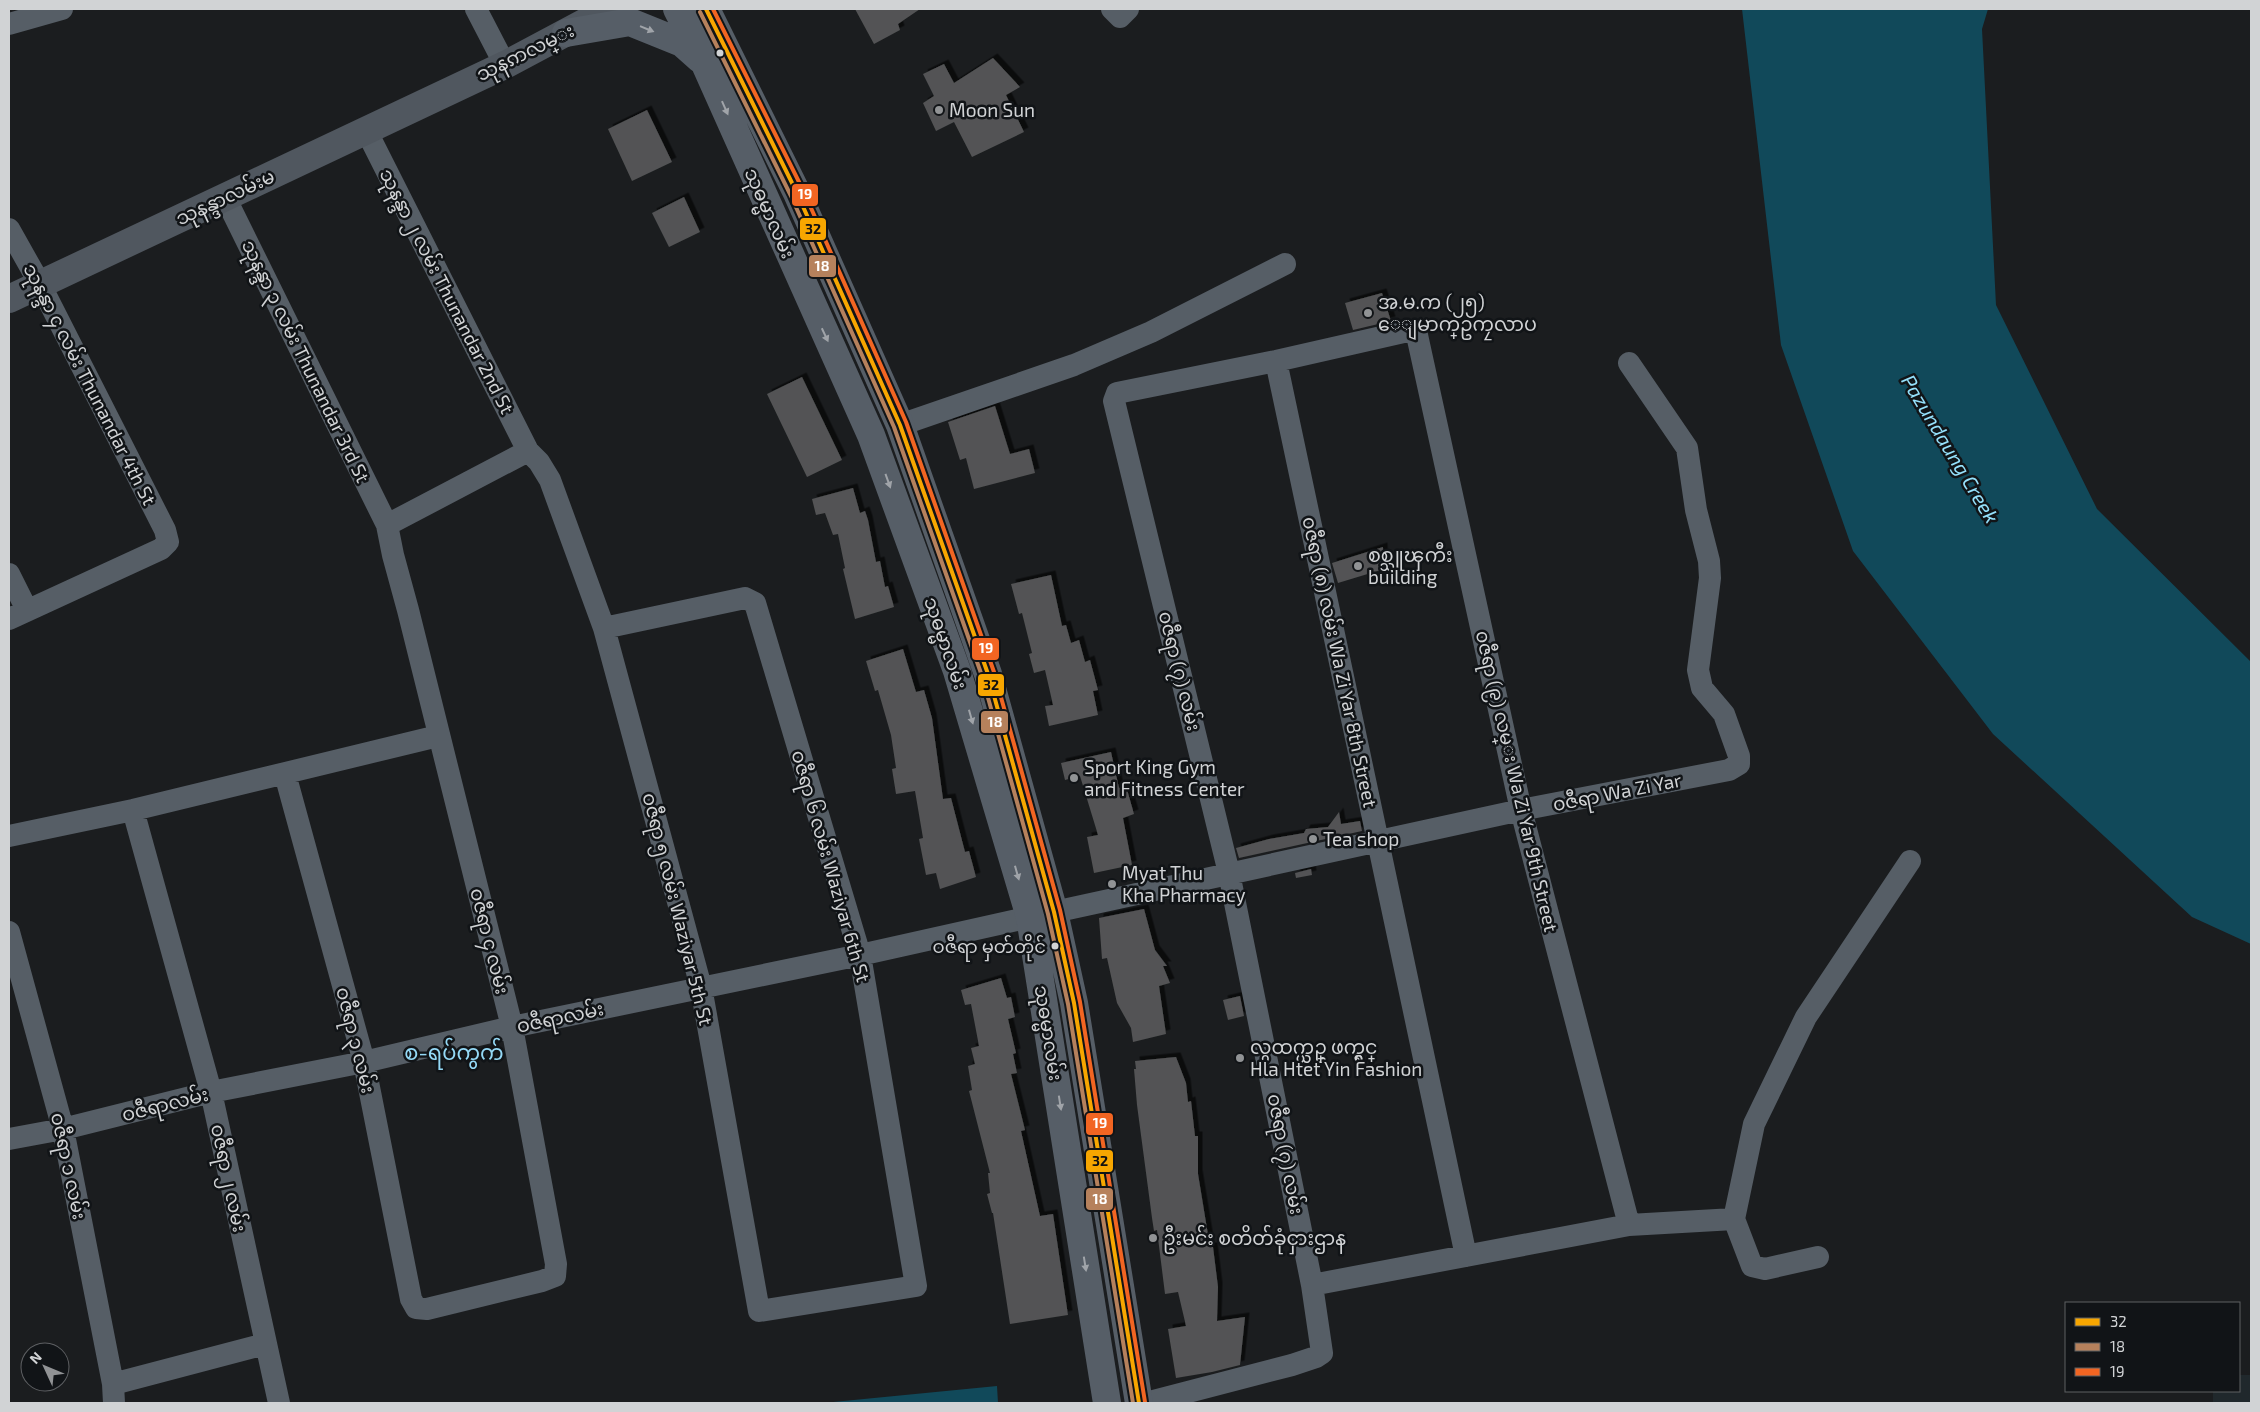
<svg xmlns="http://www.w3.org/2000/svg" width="2260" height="1412" font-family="'Exo 2','Noto Sans Myanmar',sans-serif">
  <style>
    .built { fill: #20282c }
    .water { fill: #11495a }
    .building { fill: #525354; filter: url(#shadow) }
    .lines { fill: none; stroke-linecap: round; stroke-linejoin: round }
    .street { stroke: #565e66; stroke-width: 22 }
    .secondary { stroke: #50575f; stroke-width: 28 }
    .primary { stroke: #565e67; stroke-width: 28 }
    .bus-1-casing { stroke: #111417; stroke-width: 8 }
    .bus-2-casing { stroke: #111417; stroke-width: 8 }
    .bus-3-casing { stroke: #111417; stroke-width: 8 }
    .bus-1 { stroke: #f7a600; stroke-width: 4 }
    .bus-2 { stroke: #b6815c; stroke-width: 4 }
    .bus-3 { stroke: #f26522; stroke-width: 4 }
    .oneway { fill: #a0a4a9 }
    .bus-dot { fill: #d1d3d5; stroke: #111417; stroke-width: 2 }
    .poi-dot { fill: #919395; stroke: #111417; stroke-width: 2 }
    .labels { text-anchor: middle; stroke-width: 5; stroke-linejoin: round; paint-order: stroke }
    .bus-label { font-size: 18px; fill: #d1d3d5; stroke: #111417; text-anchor: end }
    .street-label { font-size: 19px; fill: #d1d3d5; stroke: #111417 }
    .poi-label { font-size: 19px; fill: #d1d3d5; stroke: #111417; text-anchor: start }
    .water-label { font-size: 20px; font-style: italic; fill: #95e1fc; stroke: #111417 }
    .quarter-label { font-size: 21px; fill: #94d9f6; stroke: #111417 }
    .line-badge { stroke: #111417; stroke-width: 2 }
    .badge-label { font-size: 14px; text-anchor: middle; font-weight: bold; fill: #fff }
    .pale-badge-label { font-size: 14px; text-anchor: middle; font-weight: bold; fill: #111 }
  </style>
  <defs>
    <filter id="shadow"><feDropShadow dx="4.5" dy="-4.5" stdDeviation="0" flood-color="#0009"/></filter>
  </defs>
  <rect width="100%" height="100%" fill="#1b1d1f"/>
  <path class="built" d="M2239,1375H2251V1403H2213V1391H2239Z"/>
  <path class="water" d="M1742,9H1988L1982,29L1996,305L2097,509L2251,662V944L2192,917L1993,734L1853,551L1781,345Z
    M997,1386L998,1403H823Z"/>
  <path class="building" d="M855,9H920L898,24L900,30L874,44Z
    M993,58L1020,87L1006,95L1024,132L972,157L954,122L936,131L923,103L934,96L923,74L944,64L954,83Z
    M647,110L672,162L632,181L608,129Z
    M684,197L700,232L669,247L652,213Z
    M1382,293L1391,321L1353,330L1345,303Z
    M802,377L842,460L807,477L767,394Z
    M995,406L1010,454L1029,449L1035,473L974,489L966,458L960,460L948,422Z
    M853,488L860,513L865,511L868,520L876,562L880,561L885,587L888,586L894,607L855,619L843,569L845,568L838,534L833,535L825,513L816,515L812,499Z
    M1383,547L1384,569L1338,583L1332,563Z
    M1051,575L1062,626L1066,625L1071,643L1079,640L1085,662L1090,660L1098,690L1093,691L1098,715L1049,726L1045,706L1053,705L1045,670L1034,673L1029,654L1032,653L1022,613L1019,614L1011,584Z
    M903,649L916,692L924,690L932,718L943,799L951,798L965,852L969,851L976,877L940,889L936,873L926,875L919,839L923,838L915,791L896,794L892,769L896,768L891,735L878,690L875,691L866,661Z
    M1111,752L1119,788L1126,786L1134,814L1123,818L1132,865L1094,873L1087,837L1098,835L1080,776L1065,780L1061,763Z
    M1339,812L1341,824L1360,821L1362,831L1239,858L1236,848L1269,839L1304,833L1306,829L1328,827Z
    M1311,869L1312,875L1296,878L1295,873Z
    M1144,909L1155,950L1167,966H1163L1170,983L1159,986L1166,1034L1133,1042L1131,1028L1117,1003L1107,958L1102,959L1099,918Z
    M1001,978L1007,998L1011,997L1015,1017L1008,1019L1016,1053L1013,1054L1017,1073L1011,1074L1025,1130L1021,1131L1040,1216L1053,1214L1068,1315L1010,1324L993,1213H992L987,1194L990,1193L988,1173H990L969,1091L972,1090L968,1066L975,1064L971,1048L979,1046L971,1004L965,1005L961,990Z
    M1240,996L1244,1016L1228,1020L1223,1000Z
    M1176,1057L1186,1083L1188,1102L1191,1101L1195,1136H1198V1174L1210,1247H1213L1218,1287L1217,1321L1245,1317L1240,1365L1212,1372L1176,1378L1168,1329L1186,1326L1178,1292L1165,1294L1157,1230L1154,1231L1152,1218L1137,1105L1134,1069H1136L1135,1061Z"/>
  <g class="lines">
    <path class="street" d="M476,9L505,65
      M1112,9L1120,17L1128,9
      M9,24L62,9
      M366,130L528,451L539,462L550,480L604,628L701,987L759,1311L916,1286L860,955L755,603L745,598L604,628
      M225,197L387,525L393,555L408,610L512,1027L556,1264L555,1276L542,1281L427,1309L416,1308L411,1299L364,1062L285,774
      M9,229L40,284L165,530L168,542L161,549L9,619
      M1276,361L1466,1256
      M900,425L1074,365L1151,332L1285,264
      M387,525L528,451
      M9,574L27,610
      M133,810L211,1092L279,1403
      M9,836L133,810L438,736
      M1054,912L1521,810L1729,770L1739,764V756L1724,714L1702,688L1698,670L1710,578L1709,561L1696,510L1687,448L1629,363
      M9,932L63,1129L113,1384L114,1403
      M9,1139L63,1129L211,1092L364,1062L512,1027L860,955L1030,917
      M1818,1257L1765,1269L1752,1266L1734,1219L1754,1124L1806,1017L1910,861
      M1312,1285L1629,1225L1734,1219
      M113,1384L265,1344
      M1146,1403L1292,1365L1316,1357L1322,1353L1312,1285L1229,873L1114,401L1117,393L1276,361L1408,331L1417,335L1521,810L1629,1225"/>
    <path class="secondary" d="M9,299L505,65L610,9"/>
    <path class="primary" d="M677,9L705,64L871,435L957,671L1030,917L1107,1403
      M706,9L797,193L900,425L988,674L1054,912L1074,1003L1139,1403
      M566,33L630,22L682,43L700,59"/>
    <defs>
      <path id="bus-1" d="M706,9L797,193L900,425L988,674L1054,912L1074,1003L1139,1403"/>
      <path id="bus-2" d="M700,12L791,196L894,427L982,676L1048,914L1068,1004L1133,1403"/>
      <path id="bus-3" d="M713,9L803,190L906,422L994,672L1060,910L1080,1002L1145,1402"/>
    </defs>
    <use href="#bus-1" class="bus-1-casing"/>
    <use href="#bus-2" class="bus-2-casing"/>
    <use href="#bus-3" class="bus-3-casing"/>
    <use href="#bus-1" class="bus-1"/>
    <use href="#bus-2" class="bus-2"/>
    <use href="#bus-3" class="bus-3"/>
  </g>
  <defs><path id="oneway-solid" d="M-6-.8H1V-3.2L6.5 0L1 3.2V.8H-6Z" transform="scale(1.25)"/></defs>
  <g class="oneway">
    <use href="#oneway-solid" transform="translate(647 29) rotate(22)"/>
    <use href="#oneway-solid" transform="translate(725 108) rotate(66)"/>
    <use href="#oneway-solid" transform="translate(825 335) rotate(65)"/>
    <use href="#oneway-solid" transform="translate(888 481) rotate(70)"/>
    <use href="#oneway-solid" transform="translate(971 717) rotate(74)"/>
    <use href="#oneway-solid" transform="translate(1017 873) rotate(74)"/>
    <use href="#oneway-solid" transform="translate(1060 1103) rotate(81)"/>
    <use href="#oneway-solid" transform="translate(1085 1264) rotate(81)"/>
  </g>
  <g class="bus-dot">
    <circle cx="720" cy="53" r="4.5"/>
    <circle cx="1055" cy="946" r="4.5"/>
  </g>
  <g class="poi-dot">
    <circle cx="939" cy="110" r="5"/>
    <circle cx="1368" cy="313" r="5"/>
    <circle cx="1358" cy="566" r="5"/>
    <circle cx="1074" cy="778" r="5"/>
    <circle cx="1313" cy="839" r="5"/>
    <circle cx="1112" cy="884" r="5"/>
    <circle cx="1240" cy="1058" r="5"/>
    <circle cx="1153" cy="1238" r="5"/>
  </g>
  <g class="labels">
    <g class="bus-label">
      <text x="1046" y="953">ဝဇီရာ မှတ်တိုင်</text>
    </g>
    <g class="street-label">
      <text transform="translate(525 52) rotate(-26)" y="7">သုနၵာလမ္း</text>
      <text transform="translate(225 197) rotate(-25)" y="7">သုနန္ဒာလမ်းမ</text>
      <text transform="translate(770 213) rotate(66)" y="7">သုဓမ္မာလမ်း</text>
      <text transform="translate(447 291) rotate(63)" y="7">သုနန္ဒာ ၂ လမ်း Thunandar 2nd St</text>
      <text transform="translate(306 361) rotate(64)" y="7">သုနန္ဒာ ၃ လမ်း Thunandar 3rd St</text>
      <text transform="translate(90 384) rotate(63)" y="7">သုနန္ဒာ ၄ လမ်း Thunandar 4th St</text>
      <text transform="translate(946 643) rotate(71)" y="7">သုဓမ္မာလမ်း</text>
      <text transform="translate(1340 662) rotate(78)" y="7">၀ဇီရာ (၈) လမ်း Wa Zi Yar 8th Street</text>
      <text transform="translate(1180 671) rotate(76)" y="7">၀ဇီရာ (၇) လမ်း</text>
      <text transform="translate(1517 781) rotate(77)" y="7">၀ဇီရာ (၉) လမ္း Wa Zi Yar 9th Street</text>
      <text transform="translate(1617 792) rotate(-11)" y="7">၀ဇီရာ Wa Zi Yar</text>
      <text transform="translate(831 866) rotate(74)" y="7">ဝဇီရာ ၆ လမ်း Waziyar 6th St</text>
      <text transform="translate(678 909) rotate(76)" y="7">ဝဇီရာ ၅ လမ်း Waziyar 5th St</text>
      <text transform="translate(490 941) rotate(76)" y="7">ဝဇီရာ ၄ လမ်း</text>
      <text transform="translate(560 1017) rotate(-12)" y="7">ဝဇီရာလမ်း</text>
      <text transform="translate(1049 1033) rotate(81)" y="7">သုဓမ္မာလမ်း</text>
      <text transform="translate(356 1040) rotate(76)" y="7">ဝဇီရာ ၃ လမ်း</text>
      <text transform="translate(165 1104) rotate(-14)" y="7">ဝဇီရာလမ်း</text>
      <text transform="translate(1286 1154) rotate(79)" y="7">၀ဇီရာ (၇) လမ်း</text>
      <text transform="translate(69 1166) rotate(78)" y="7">ဝဇီရာ ၁ လမ်း</text>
      <text transform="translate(229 1178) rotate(78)" y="7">ဝဇီရာ ၂ လမ်း</text>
    </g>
    <g class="poi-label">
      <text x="949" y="117">Moon Sun</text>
      <text x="1378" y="309">အ.မ.က (၂၅)<tspan x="1378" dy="22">ေျမာက္ဥကၠလာပ</tspan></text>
      <text x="1368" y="562">စစ္သူၾကီး<tspan x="1368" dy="22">building</tspan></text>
      <text x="1084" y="774">Sport King Gym<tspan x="1084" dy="22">and Fitness Center</tspan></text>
      <text x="1323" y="846">Tea shop</text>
      <text x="1122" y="880">Myat Thu<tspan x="1122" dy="22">Kha Pharmacy</tspan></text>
      <text x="1250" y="1054">လွထက္ယဥ္ ဖက္ရွင္<tspan x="1250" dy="22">Hla Htet Yin Fashion</tspan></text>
      <text x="1163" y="1245">ဦးမင်း စတိတ်ခုံငှားဌာန</text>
    </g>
    <g class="water-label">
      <text transform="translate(1950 449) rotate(59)" y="7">Pazundaung Creek</text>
    </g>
    <g class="quarter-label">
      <text x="454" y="1060">စ-ရပ်ကွက်</text>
    </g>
  </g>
  <g class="line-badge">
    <rect x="791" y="183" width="28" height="24" rx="5" fill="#f26522"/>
    <rect x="799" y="217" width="28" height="24" rx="5" fill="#f7a600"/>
    <rect x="808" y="254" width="29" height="24" rx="5" fill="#b6815c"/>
    <rect x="971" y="637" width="29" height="24" rx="5" fill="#f26522"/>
    <rect x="977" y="673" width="28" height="24" rx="5" fill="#f7a600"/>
    <rect x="980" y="710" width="29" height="24" rx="5" fill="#b6815c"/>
    <rect x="1085" y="1112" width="29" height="24" rx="5" fill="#f26522"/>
    <rect x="1085" y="1149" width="29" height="24" rx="5" fill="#f7a600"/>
    <rect x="1085" y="1187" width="29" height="24" rx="5" fill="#b6815c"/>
  </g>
  <g class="badge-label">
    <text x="805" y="199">19</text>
    <text x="822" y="271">18</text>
    <text x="986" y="653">19</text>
    <text x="995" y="727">18</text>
    <text x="1100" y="1128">19</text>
    <text x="1100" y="1204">18</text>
  </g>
  <g class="pale-badge-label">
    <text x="813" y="234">32</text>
    <text x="991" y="690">32</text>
    <text x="1100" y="1166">32</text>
  </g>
  <rect width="2260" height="1412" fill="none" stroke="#d1d3d5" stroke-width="20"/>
  <rect x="2065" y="1302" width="175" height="90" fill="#111417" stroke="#5e6063"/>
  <rect x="2075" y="1318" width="25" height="8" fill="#f7a600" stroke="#5e6063"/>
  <text x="2110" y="1327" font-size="15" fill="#d1d3d5">32</text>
  <rect x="2075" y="1343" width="25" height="8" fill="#b6815c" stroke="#5e6063"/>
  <text x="2110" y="1352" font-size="15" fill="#d1d3d5">18</text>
  <rect x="2075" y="1368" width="25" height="8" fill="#f26522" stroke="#5e6063"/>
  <text x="2110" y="1377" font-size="15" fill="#d1d3d5">19</text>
  <g transform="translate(45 1367) rotate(314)"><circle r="24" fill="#111417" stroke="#5e6063"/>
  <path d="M0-4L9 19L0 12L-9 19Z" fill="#919395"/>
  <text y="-8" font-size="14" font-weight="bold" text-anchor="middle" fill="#d1d3d5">N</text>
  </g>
</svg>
